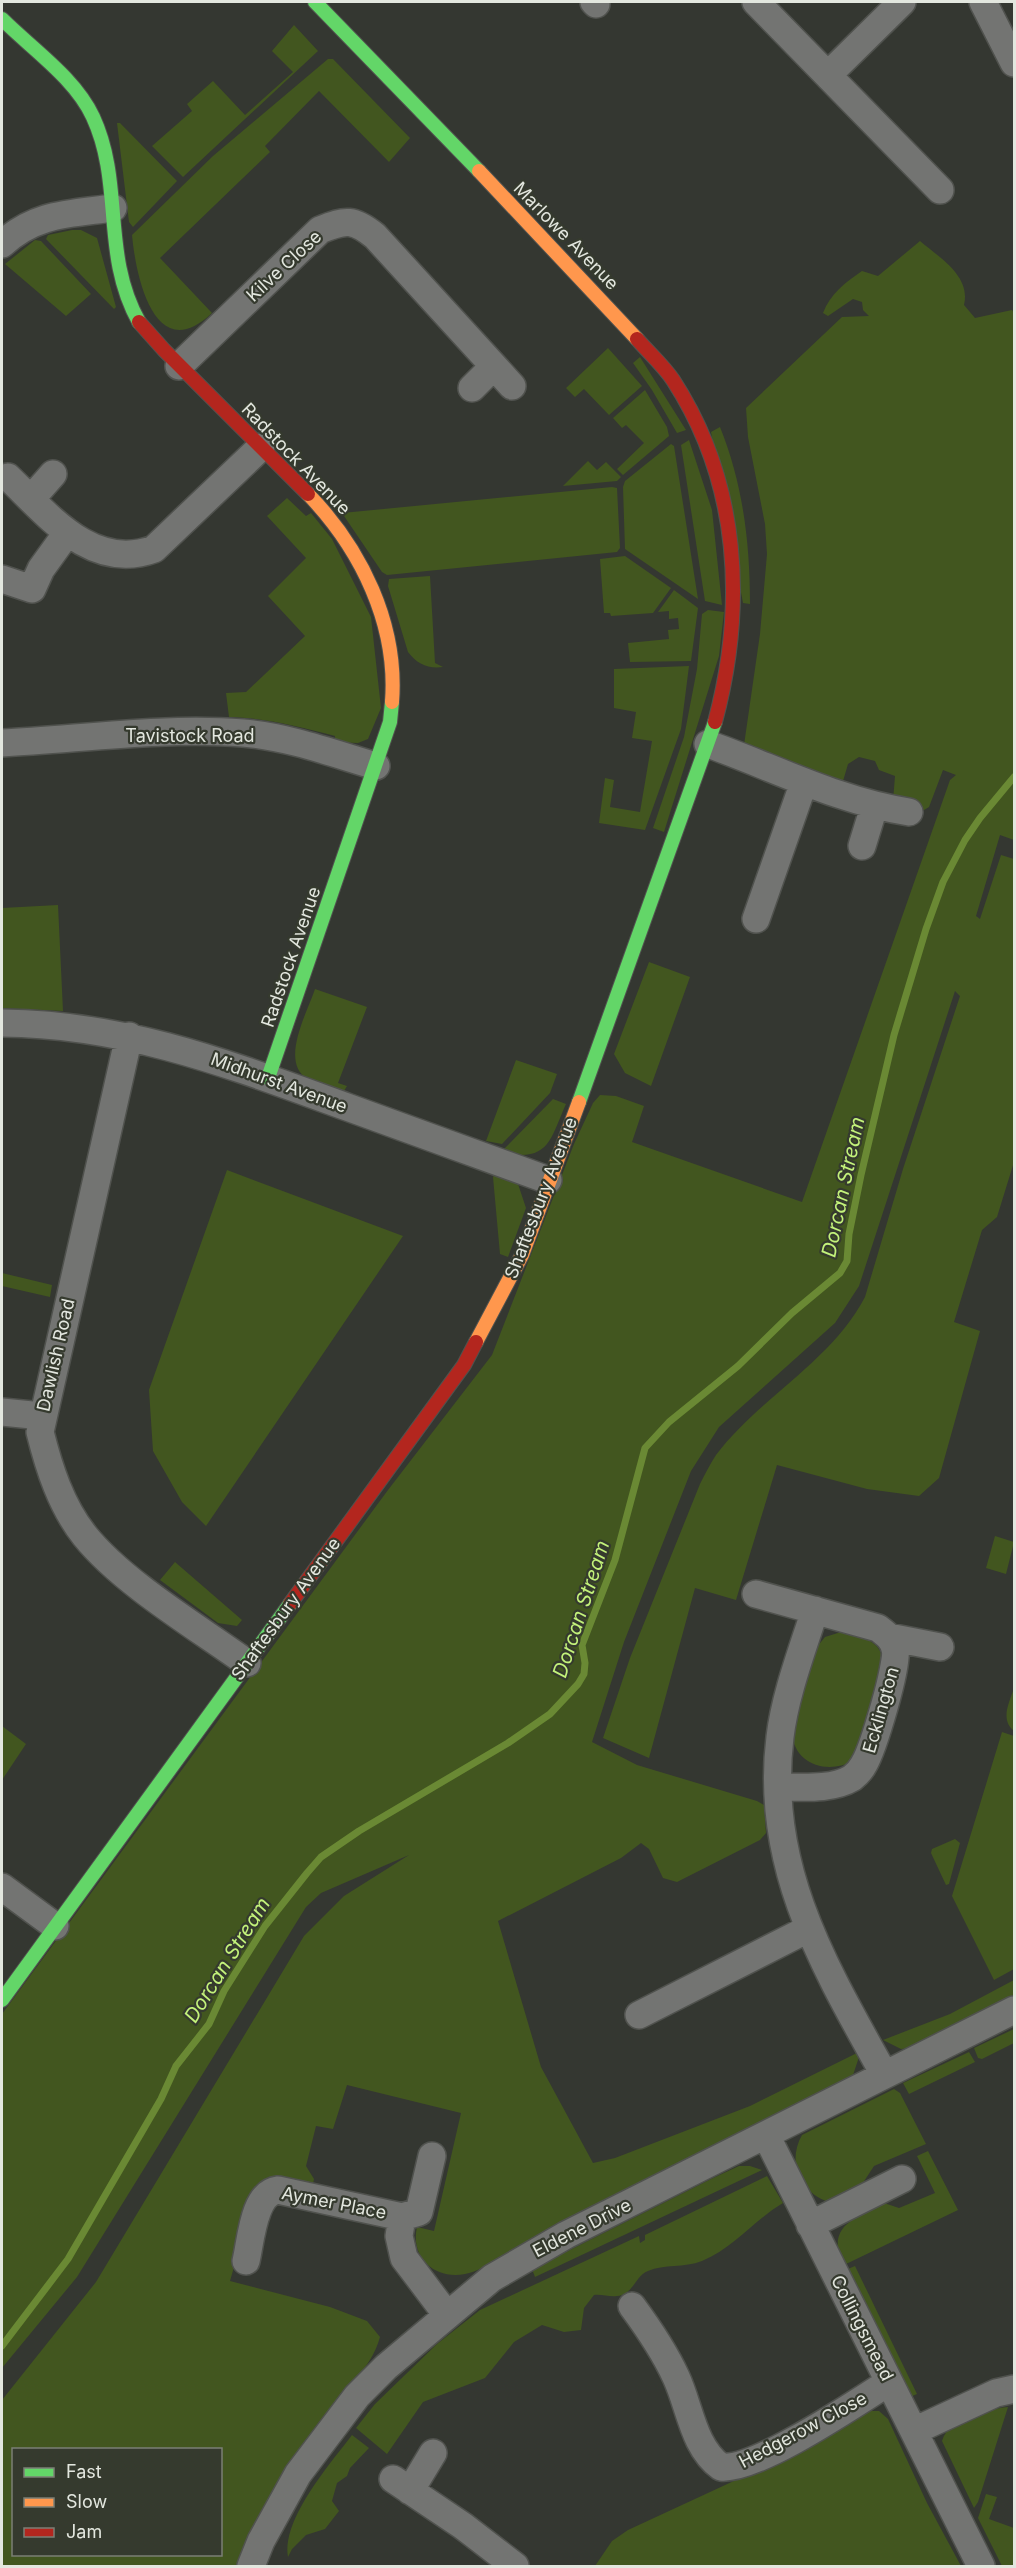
<svg xmlns="http://www.w3.org/2000/svg" width="1016" height="2568" font-family="Inter,sans-serif">
  <style>
    .green { fill: #42561f; fill-rule: evenodd }
    .lines { fill: none; stroke-linecap: round; stroke-linejoin: round }
    .stream { stroke: #6a8934; stroke-width: 7 }
    .street-casing { stroke: #50524e; stroke-width: 30 }
    .fast-casing { stroke: #50524e; stroke-width: 16 }
    .slow-casing { stroke: #50524e; stroke-width: 16 }
    .jam-casing { stroke: #50524e; stroke-width: 16 }
    .street { stroke: #737472; stroke-width: 27 }
    .fast { stroke: #63d668; stroke-width: 14 }
    .slow { stroke: #ff974d; stroke-width: 14 }
    .jam { stroke: #b3261e; stroke-width: 14 }
    .labels { text-anchor: middle; stroke-width: 4.5; stroke-linejoin: round; paint-order: stroke }
    .street-label { font-size: 18px; fill: #e3e7df; stroke: #353a2e }
    .water-label { font-size: 20px; font-style: italic; fill: #c3f27a; stroke: #353a2e }
  </style>
  <rect width="100%" height="100%" fill="#343731"/>
  <path class="green" d="M294,25L318,51L183,177L152,146L192,111L187,104L213,81L245,115L293,72L272,51Z
    M328,59H333L410,138L389,162L319,91L265,146L270,152L160,258L212,313C155,367 136,278 132,235L213,156Z
    M117,123H120L177,181L133,227L129,222Z
    M72,230H81L97,238L116,307L114,309L46,239L48,235Z
    M35,240L41,241L91,294L66,316L5,264Z
    M920,241C940,258 971,276 964,305L975,318L1012,310L1014,313V840L1000,835L976,916L980,919L1001,855L1014,859V1162L997,1217L982,1230L954,1322L980,1331L939,1478L919,1496L867,1489L777,1465L736,1600L695,1588L649,1758L603,1738L630,1658L700,1484C705,1474 710,1464 716,1455C760,1397 831,1362 865,1297L903,1169L960,996L955,991L859,1286L835,1323L719,1427L691,1471L624,1642L592,1742L637,1765L757,1801L764,1805L766,1833L760,1840L677,1882L663,1878L649,1849L641,1843L621,1858L498,1921L541,2067L593,2163L615,2158L750,2106L861,2051L852,2078C806,2102 761,2127 714,2150C662,2176 609,2198 557,2224C534,2236 486,2271 465,2274C434,2280 410,2257 417,2227L434,2231L461,2113L347,2085L333,2129L316,2126L306,2166L314,2179L312,2189L282,2182L240,2246L230,2281L330,2307L367,2321L380,2337C371,2371 337,2398 316,2426C284,2471 258,2517 236,2566H2V2400L96,2282L304,1936L344,1896L409,1855L321,1893L306,1907L77,2277L2,2368V2014L388,1490L492,1355L574,1144L593,1103L600,1095L616,1096L644,1106L632,1142L802,1202L950,780L956,775L943,770L929,807L924,810L893,801L895,776L879,770L875,761L859,757L848,764L841,788L744,745L760,634L767,554L765,524L748,437L746,408L842,317L869,316L863,310L862,302L853,299L828,316L823,313C830,294 846,282 862,271L878,276ZM14,2450H220V2554H14Z
    M608,348L642,386L609,415L584,389L575,397L566,388Z
    M640,357L686,430L677,433L652,390L633,363Z
    M645,390L667,427L669,436L623,475L617,469L644,443L626,425L622,428L613,418Z
    M720,427C743,484 750,543 750,604L743,603L711,432Z
    M689,440L712,510L722,605L705,601L681,445Z
    M671,444L674,446L698,599L625,549L623,487L625,481Z
    M588,461L597,470L606,462L621,477L617,481L563,486Z
    M612,487L617,488L620,548L617,552L387,575L382,572L342,513Z
    M287,498L306,516L311,513L332,539L371,617L381,708L368,739L358,743L335,742V736C299,727 266,718 229,717L226,693L246,692L305,636L268,596L306,558L267,516Z
    M625,556L671,588L653,613L611,616L610,613H604L600,559Z
    M430,576L435,663L443,667C428,669 417,664 408,652L388,586L389,579Z
    M674,590L698,608L691,661L630,662L628,643L669,639L668,630L679,629L678,618L669,619V611L658,612Z
    M708,610L724,612L719,656L664,832L653,828L684,737L697,669L702,614Z
    M689,666L681,729L645,830L599,823L605,778L614,780L610,807L640,812L652,741L632,738L636,712L614,708V669Z
    M58,905L63,1011L2,1008V908Z
    M649,962L690,977L651,1086L625,1073L614,1054Z
    M315,989L367,1007L338,1083L347,1086L344,1091C332,1087 319,1084 308,1079C279,1063 307,1013 315,989Z
    M516,1060L557,1074L550,1093L502,1144L486,1141Z
    M553,1099L566,1104C550,1140 549,1162 503,1153L505,1148Z
    M227,1170L403,1236L206,1526L182,1502L153,1451L149,1390Z
    M496,1171L517,1181L526,1208L508,1257L500,1254L493,1177Z
    M2,1273L52,1285L50,1297L2,1286Z
    M995,1536L1014,1542L1006,1574L986,1568Z
    M175,1562L242,1620L237,1626L218,1623L160,1580Z
    M841,1632C894,1641 886,1662 872,1703C866,1723 859,1742 853,1761C827,1775 794,1764 792,1733L812,1653L825,1637Z
    M1014,1688V1731C1000,1720 1009,1703 1014,1688Z
    M2,1726L26,1744L2,1780Z
    M1002,1732L1014,1736V1969L994,1980L952,1896Z
    M955,1839L960,1843L949,1884L946,1885L931,1853L932,1849Z
    M1014,1980V2000L911,2048L901,2049L883,2040L950,2014Z
    M1014,2029V2043L982,2059L978,2058L974,2048Z
    M969,2052L975,2062L909,2094L903,2083Z
    M894,2089L900,2093L926,2144L874,2166L857,2192L833,2203C801,2196 786,2163 802,2135Z
    M928,2151L958,2210L844,2265C824,2227 856,2217 884,2203L899,2208L935,2193L917,2156Z
    M750,2166L762,2170L535,2277L532,2269L713,2178L739,2166Z
    M767,2176L783,2203C754,2220 734,2248 702,2261C684,2268 664,2264 648,2271C635,2276 633,2295 617,2296C609,2297 602,2294 594,2295L584,2308L581,2330L564,2332L542,2325L514,2342L485,2378L423,2402L387,2454L356,2428L375,2404L437,2344L480,2310L639,2236L640,2243L645,2240V2235Z
    M855,2266L917,2394L910,2397L848,2269Z
    M1008,2407L978,2502L974,2508L942,2441C950,2416 984,2410 1008,2407Z
    M869,2411H879L888,2419L927,2503L961,2566H595L612,2541L628,2530L775,2462Z
    M352,2435L369,2448L350,2468L347,2476L337,2483L332,2501L339,2511L325,2529L306,2535L292,2549L288,2557C281,2520 330,2464 352,2435Z
    M986,2494L997,2497L989,2519L1014,2528V2566H1002L978,2518Z"/>
  <g class="lines">
    <path class="stream" d="M2,2346L68,2259L161,2099L176,2066L209,2024L224,1991L265,1926L307,1873L321,1857L359,1831L508,1743L550,1714L578,1684L584,1674L585,1663L582,1645L615,1560L645,1448L669,1422L738,1366L792,1313L840,1273L847,1261L849,1234L861,1175L894,1035L926,929L943,882L965,840L980,818L1014,777"/>
    <defs>
      <path id="street" d="M594,2L596,4
        M756,2L940,190
        M983,2L1014,63
        M829,74L902,2
        M2,244C36,213 69,214 113,208
        M179,366L320,230C346,219 354,219 375,236L512,386
        M472,388L493,367
        M8,477C48,515 92,572 154,549L261,447
        M31,499L53,474
        M2,579L32,589L41,569L67,533
        M2,743C81,739 163,727 243,733C289,737 332,753 376,766
        M708,744C775,768 838,801 909,812
        M862,846L874,807
        M756,919L804,782
        M2,1023C127,1024 231,1065 347,1107C414,1132 481,1155 548,1180
        M129,1036L40,1432C49,1468 61,1506 85,1536C123,1583 197,1627 247,1663
        M2,1412L42,1416
        M756,1594L878,1628C886,1634 893,1639 895,1649C899,1663 873,1749 864,1764C861,1770 857,1774 852,1778C832,1790 802,1787 779,1787
        M815,1610C802,1651 785,1695 780,1737C764,1866 824,1966 884,2074
        M889,1637L940,1647
        M2,1887L55,1926
        M639,2015L808,1929
        M766,2135L981,2566
        M402,2217L419,2212L432,2156
        M810,2225L902,2179
        M246,2261C251,2241 253,2193 278,2190L402,2217L399,2236L404,2258L447,2315
        M632,2306C649,2329 664,2351 676,2377C690,2407 693,2447 721,2467C756,2471 856,2403 889,2382
        M914,2431L996,2393L1014,2389
        M393,2479L463,2526L515,2566
        M410,2491L433,2453
        M251,2566L261,2541L298,2474L357,2396L386,2367L492,2278L566,2235L1014,2010"/>
      <path id="fast" d="M315,2L479,171
        M2,19C32,49 75,78 93,117C124,184 101,254 139,322
        M268,1078L390,722L392,702
        M579,1102L715,722
        M2,2000L290,1604"/>
      <path id="slow" d="M479,171L637,339
        M308,494C361,549 398,624 392,702
        M476,1342L522,1255L579,1102"/>
      <path id="jam" d="M139,322L164,350L308,494
        M637,339C649,353 663,365 673,380C740,483 746,606 715,722
        M290,1604L464,1365L476,1342"/>
    </defs>
    <use href="#street" class="street-casing"/>
    <use href="#fast" class="fast-casing"/>
    <use href="#slow" class="slow-casing"/>
    <use href="#jam" class="jam-casing"/>
    <use href="#street" class="street"/>
    <use href="#fast" class="fast"/>
    <use href="#slow" class="slow"/>
    <use href="#jam" class="jam"/>
  </g>
  <g class="labels">
    <g class="street-label">
      <text transform="translate(566 236) rotate(46)" y="6">Marlowe Avenue</text>
      <text transform="translate(284 266) rotate(-43)" y="6">Kilve Close</text>
      <text transform="translate(296 459) rotate(46)" y="6">Radstock Avenue</text>
      <text x="190" y="742">Tavistock Road</text>
      <text transform="translate(291 957) rotate(-71)" y="6">Radstock Avenue</text>
      <text transform="translate(279 1083) rotate(20)" y="6">Midhurst Avenue</text>
      <text transform="translate(541 1198) rotate(-69)" y="6">Shaftesbury Avenue</text>
      <text transform="translate(56 1355) rotate(-77)" y="6">Dawlish Road</text>
      <text transform="translate(286 1609) rotate(-54)" y="6">Shaftesbury Avenue</text>
      <text transform="translate(881 1710) rotate(-74)" y="6">Ecklington</text>
      <text transform="translate(334 2203) rotate(11)" y="6">Aymer Place</text>
      <text transform="translate(582 2228) rotate(-27)" y="6">Eldene Drive</text>
      <text transform="translate(862 2328) rotate(63)" y="6">Collingsmead</text>
      <text transform="translate(803 2430) rotate(-28)" y="6">Hedgerow Close</text>
    </g>
    <g class="water-label">
      <text transform="translate(843 1187) rotate(-78)" y="7">Dorcan Stream</text>
      <text transform="translate(581 1609) rotate(-72)" y="7">Dorcan Stream</text>
      <text transform="translate(227 1960) rotate(-58)" y="7">Dorcan Stream</text>
    </g>
  </g>
  <rect width="1016" height="2568" fill="none" stroke="#e3e7df" stroke-width="6"/>
  <rect x="12" y="2448" width="210" height="108" fill="#353a2e" stroke="#7b7f75" stroke-width="1.5"/>
  <rect x="24" y="2468" width="30" height="9" fill="#63d668" stroke="#7b7f75" stroke-width="1.5"/>
  <text x="66" y="2478" font-size="18" fill="#e3e7df">Fast</text>
  <rect x="24" y="2498" width="30" height="9" fill="#ff974d" stroke="#7b7f75" stroke-width="1.5"/>
  <text x="66" y="2508" font-size="18" fill="#e3e7df">Slow</text>
  <rect x="24" y="2528" width="30" height="9" fill="#b3261e" stroke="#7b7f75" stroke-width="1.5"/>
  <text x="66" y="2538" font-size="18" fill="#e3e7df">Jam</text>
</svg>
